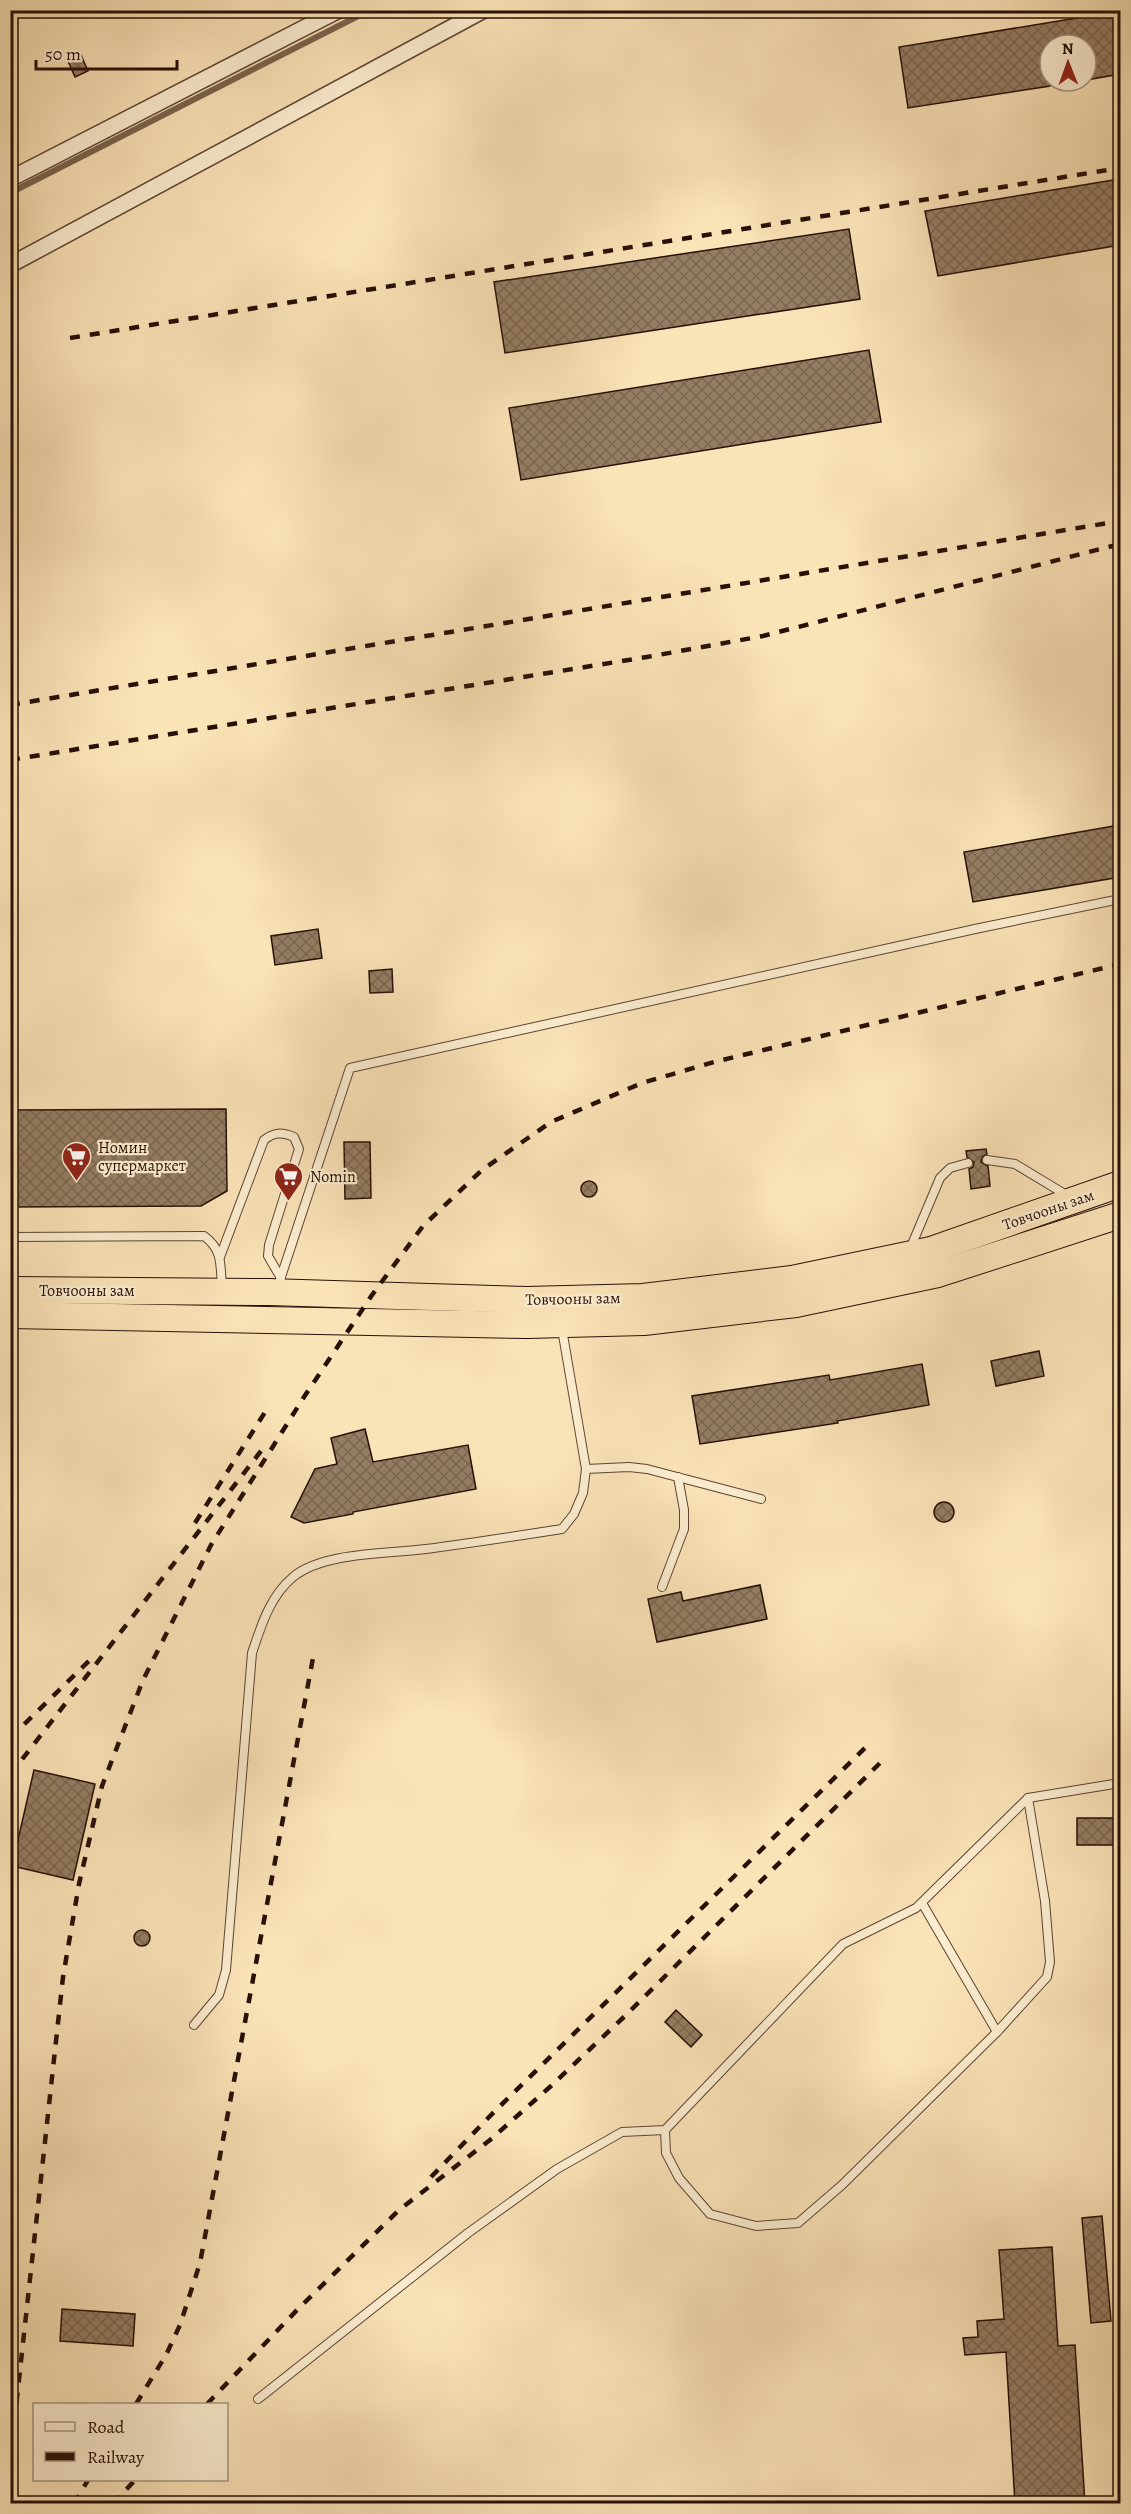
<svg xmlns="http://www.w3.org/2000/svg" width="1131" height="2514" font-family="Alegreya,serif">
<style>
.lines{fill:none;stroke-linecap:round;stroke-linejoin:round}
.stream{stroke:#7a634d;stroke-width:6}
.building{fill:url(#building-cross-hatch);stroke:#260f07;stroke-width:1.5}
.service-casing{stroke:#5b4433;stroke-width:10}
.minor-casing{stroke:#5b4433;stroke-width:18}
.trunk-casing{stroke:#260f07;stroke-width:28}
.service{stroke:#fcedd0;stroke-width:8}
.minor{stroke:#fcedd0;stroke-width:15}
.trunk{stroke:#fae3b7;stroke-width:26}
.rail{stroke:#260f07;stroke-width:4.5;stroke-dasharray:10 10;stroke-linecap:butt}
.labels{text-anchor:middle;stroke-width:4.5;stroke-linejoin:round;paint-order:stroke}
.poi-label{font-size:16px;fill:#260f07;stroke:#fcedd0;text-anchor:start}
.street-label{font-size:16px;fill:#260f07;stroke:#fcedd0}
</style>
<defs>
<pattern id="building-cross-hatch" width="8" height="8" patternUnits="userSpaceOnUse" patternTransform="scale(1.5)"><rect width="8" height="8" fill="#947d63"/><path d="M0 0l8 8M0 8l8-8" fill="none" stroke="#796550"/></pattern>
</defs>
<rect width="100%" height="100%" fill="#fae3b7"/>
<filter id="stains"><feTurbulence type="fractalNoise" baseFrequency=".00333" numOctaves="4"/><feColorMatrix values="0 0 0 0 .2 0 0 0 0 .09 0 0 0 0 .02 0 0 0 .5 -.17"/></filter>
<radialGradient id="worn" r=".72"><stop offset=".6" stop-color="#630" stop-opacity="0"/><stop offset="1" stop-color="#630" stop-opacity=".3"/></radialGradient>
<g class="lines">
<polyline class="stream" points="10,193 370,10"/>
</g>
<g class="building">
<polygon points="1120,11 1120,74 1086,80 1086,45 1050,45 1050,86 908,108 899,47"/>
<polygon points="81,55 88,71 75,77 68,61"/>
<polygon points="1120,179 1120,245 938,276 925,211"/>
<polygon points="849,229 860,299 505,353 494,282"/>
<polygon points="869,350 881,422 521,480 509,408"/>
<polygon points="1120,825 1120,877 973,902 964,852"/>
<polygon points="318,929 322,958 275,965 271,936"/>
<polygon points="392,969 393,992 370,993 369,971"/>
<polygon points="226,1109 227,1191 201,1206 10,1207 10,1110"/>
<polygon points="344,1142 370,1142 371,1198 345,1199"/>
<polygon points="986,1149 987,1154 982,1157 981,1162 988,1166 990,1186 971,1189 969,1169 973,1167 974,1162 967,1157 966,1151"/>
<circle cx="589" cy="1189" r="8"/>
<polygon points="1039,1351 1044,1376 996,1386 991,1361"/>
<polygon points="922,1364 929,1405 837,1421 838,1423 700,1444 692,1396 829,1375 830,1380"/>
<polygon points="365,1429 373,1462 468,1445 476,1489 353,1512 353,1514 304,1523 291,1517 315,1469 337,1464 331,1438"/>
<circle cx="944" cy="1512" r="10"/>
<polygon points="760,1585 767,1619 657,1642 648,1599 681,1592 683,1601"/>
<polygon points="34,1770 95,1784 73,1880 12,1866"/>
<rect x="1077" y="1818" width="43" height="27"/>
<circle cx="142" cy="1938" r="8"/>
<polygon points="676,2010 702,2035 691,2047 665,2022"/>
<polygon points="1102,2216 1111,2321 1091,2323 1082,2218"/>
<polygon points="1052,2247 1058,2346 1075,2345 1085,2504 1015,2504 1006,2352 965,2355 963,2338 978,2337 977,2321 1004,2319 999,2250"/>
<polygon points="62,2309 135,2314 133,2346 60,2341"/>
</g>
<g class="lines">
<defs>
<g id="service">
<polyline points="987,1160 1015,1164 1068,1196"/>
<path d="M10,1237L204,1236C223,1250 220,1264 222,1287"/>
<polyline points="910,1249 940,1178 950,1168 968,1163"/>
<path d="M220,1257L264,1140C274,1132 282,1132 294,1137L299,1149L269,1245L268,1256L281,1278"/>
<polyline points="277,1289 350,1068 975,929 1120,899"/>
<polyline points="586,1469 629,1467 647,1469 761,1499"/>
<polyline points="662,1587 684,1529 684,1510 678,1477"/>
<polyline points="922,1903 997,2032"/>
<path d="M194,2025L219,1995L226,1970L252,1653C261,1626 270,1596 293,1577C323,1552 388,1554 426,1549C471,1543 517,1536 562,1529L574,1514L583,1493L586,1469L562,1329"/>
<polyline points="665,2130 666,2153 679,2178 710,2214 756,2226 798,2223 842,2185 997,2032 1047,1977 1050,1962 1045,1901 1028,1798"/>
<polyline points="258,2399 468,2233 557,2169 622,2132 665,2130 843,1944 916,1908 1028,1798 1120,1783"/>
</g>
<g id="minor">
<polyline points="10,179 339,10"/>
<polyline points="10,265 484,10"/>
</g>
<g id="trunk">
<polyline points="10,1290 269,1292 527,1300 643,1297 792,1279 931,1250 1120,1184"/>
<polyline points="10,1315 527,1325 644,1322 796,1304 938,1274 1120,1215"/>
</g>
</defs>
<use href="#service" class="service-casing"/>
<use href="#minor" class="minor-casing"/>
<use href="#trunk" class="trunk-casing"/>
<use href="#service" class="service"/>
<use href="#minor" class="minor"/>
<use href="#trunk" class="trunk"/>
<g class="rail">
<polyline points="70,338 1120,168"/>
<polyline points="10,705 1120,521"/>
<polyline points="10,760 647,657 763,636 1120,544"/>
<polyline points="195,1523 267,1409"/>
<polyline points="10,1738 90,1660"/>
<polyline points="10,1775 261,1451"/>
<polyline points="431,2177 494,2112 866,1747"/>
<polyline points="136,2404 166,2355 180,2325 200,2263 313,1658"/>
<polyline points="207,2404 298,2309 399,2210 490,2140 551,2086 626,2015 881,1762"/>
<polyline points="10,2462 63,1977 79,1884 102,1786 143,1680 211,1545 304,1397 372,1295 423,1226 482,1170 551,1122 642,1083 714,1062 1120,964"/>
<polyline points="74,2504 88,2480"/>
<polyline points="113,2504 135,2480"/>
</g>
</g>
<defs>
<symbol id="supermarket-pin" viewBox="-11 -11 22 30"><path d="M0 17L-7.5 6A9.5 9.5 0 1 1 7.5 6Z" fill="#8f2418" stroke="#fcedd0"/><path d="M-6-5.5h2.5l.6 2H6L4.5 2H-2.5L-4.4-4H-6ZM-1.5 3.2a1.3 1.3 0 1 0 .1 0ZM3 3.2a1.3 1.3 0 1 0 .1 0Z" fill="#fff"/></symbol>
</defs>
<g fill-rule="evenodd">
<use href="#supermarket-pin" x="60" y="1140" width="33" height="45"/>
<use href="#supermarket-pin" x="272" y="1160" width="33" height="45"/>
</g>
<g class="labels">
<g class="poi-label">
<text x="98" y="1153">Номин<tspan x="98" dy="18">супермаркет</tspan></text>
<text x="310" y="1182">Nomin</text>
</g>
<g class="street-label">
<text transform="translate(1048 1209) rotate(-19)" y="6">Товчооны зам</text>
<text x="87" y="1296">Товчооны зам</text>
<text transform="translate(573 1298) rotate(-1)" y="6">Товчооны зам</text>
</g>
</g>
<rect width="1131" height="2514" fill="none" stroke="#fae3b7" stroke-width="36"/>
<rect x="12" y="12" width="1107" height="2490" fill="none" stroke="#260f07" stroke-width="3"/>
<rect x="18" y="18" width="1095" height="2478" fill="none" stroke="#260f07" stroke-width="1.5"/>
<rect x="33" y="2403" width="195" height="78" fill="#fcedd0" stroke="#a69480" stroke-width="1.5"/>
<rect x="45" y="2422" width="30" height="9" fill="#fcedd0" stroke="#a69480" stroke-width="1.5"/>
<text x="87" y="2433" font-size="18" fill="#260f07">Road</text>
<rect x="45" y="2452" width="30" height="9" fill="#260f07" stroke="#a69480" stroke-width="1.5"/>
<text x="87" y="2463" font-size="18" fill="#260f07">Railway</text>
<g transform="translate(1068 63) rotate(359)"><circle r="28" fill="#fcedd0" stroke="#a69480" stroke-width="1.5"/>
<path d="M0-4.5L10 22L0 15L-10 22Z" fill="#8f2418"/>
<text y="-9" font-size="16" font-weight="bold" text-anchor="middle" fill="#260f07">N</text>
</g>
<path d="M36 60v9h141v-9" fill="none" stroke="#260f07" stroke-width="3"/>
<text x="45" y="60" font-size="18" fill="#260f07" stroke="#fcedd0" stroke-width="4.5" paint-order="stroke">50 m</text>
<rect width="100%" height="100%" filter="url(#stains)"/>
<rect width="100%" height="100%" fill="url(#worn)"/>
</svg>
